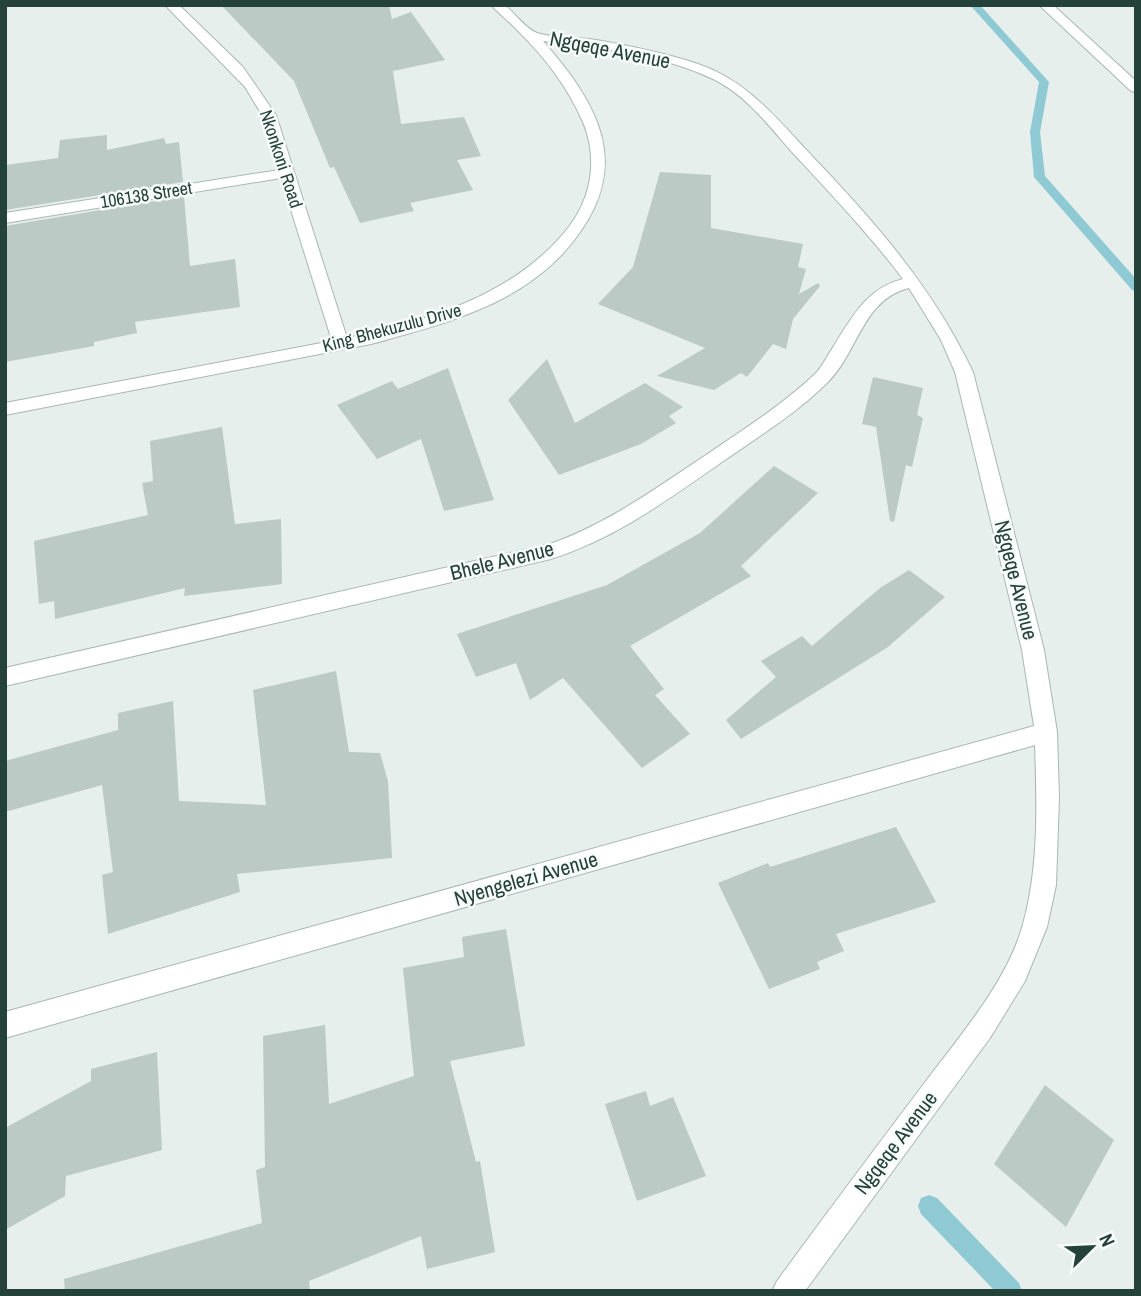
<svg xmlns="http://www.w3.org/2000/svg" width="1141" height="1296" font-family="'Archivo Narrow',sans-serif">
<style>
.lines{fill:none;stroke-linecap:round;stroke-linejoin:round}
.stream{fill:#8ec9d4;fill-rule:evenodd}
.building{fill:#bbcac4}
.minor-casing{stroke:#a8b8b2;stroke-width:2}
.minor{fill:#fff;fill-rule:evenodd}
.labels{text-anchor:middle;stroke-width:5;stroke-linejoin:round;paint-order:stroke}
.far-street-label{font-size:18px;fill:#24423a;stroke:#f7fbf9}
.street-label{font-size:21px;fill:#24423a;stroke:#f7fbf9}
</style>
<rect width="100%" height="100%" fill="#e6efeb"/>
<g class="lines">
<g class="stream">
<polygon points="970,5 980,5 1049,82 1040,132 1045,176 1136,279 1136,291 1132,290 1034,177 1030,132 1039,82"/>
<polygon points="929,1195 937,1198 1019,1283 1022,1291 995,1291 921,1214 918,1206 921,1198"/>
</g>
</g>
<g class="building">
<polygon points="221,5 389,5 392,19 411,12 445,60 393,71 401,124 464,117 481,156 457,160 473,190 410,203 414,211 360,223 334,167 330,168 294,81"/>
<polygon points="107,135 107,150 164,138 166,144 179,142 183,182 5,210 5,165 58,158 60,140"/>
<polygon points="660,172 711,175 711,228 803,244 798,267 806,269 799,294 818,283 820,286 793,319 786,349 773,344 747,377 741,373 714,390 657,376 705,348 598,304 633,267"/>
<polygon points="184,196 190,266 235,259 240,307 135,322 137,333 94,342 94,346 5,362 5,226"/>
<polygon points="547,359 575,423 645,383 683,407 669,416 676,423 641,444 559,475 508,400"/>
<polygon points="448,368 494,500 444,511 421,439 377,459 337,405 392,381 398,389"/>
<polygon points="873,377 923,388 917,415 923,418 912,467 906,465 894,522 890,521 876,427 862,424"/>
<polygon points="222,427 235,524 281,519 282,584 184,596 185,588 55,619 54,601 39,604 34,541 148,515 142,483 153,481 150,441"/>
<polygon points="774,466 818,493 741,566 751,576 630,646 664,689 655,695 690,734 642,768 563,678 530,700 516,663 476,677 457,634 607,585 700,533"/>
<polygon points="909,570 945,597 888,647 741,739 726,720 776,677 761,661 802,636 812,646 880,588"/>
<polygon points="336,671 349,752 380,753 388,781 392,858 237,874 240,892 108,934 102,875 113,872 102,785 5,812 5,761 118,730 118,713 173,701 179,801 266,805 253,690"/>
<polygon points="896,827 936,902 836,934 844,951 817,962 820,969 769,989 718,883 768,863 770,867"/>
<polygon points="506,929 525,1046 450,1061 476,1162 480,1161 495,1252 427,1269 421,1236 309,1281 310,1291 65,1291 64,1279 262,1223 256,1170 265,1167 263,1036 325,1025 329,1104 414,1076 403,968 464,957 462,937"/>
<polygon points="157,1052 162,1150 66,1176 65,1196 5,1230 5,1128 91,1081 91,1069"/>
<polygon points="1045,1085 1114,1140 1066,1227 994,1164"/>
<polygon points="646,1091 650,1106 673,1097 706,1176 637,1201 605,1104"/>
</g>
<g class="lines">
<defs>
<g id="minor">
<path d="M165,5H179L243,67L276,115L347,338C428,321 515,295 568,228C592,197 598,159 583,122C568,88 545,57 518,31C510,22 499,14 491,5H505C514,13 526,29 537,33C553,38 573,37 590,39C626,45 663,52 698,64C748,81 777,119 812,156C875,222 933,288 973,372L1044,650L1057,732L1059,798L1056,885L1047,927L1025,981L990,1038L805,1291H772L777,1281C825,1215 874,1150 923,1085C958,1038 1008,981 1023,924C1039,867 1037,804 1035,745L5,1038V1012L1034,726L1022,650L955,372L941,340L909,288C863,299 858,352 828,382C797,413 758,437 722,462C664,502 618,537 551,559L5,686V668L550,544C607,524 653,490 703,457C741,431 781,406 815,374C821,368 825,360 830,352C850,321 865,288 903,279C869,234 830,193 791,151C768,125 746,95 713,79C660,54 600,48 543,41C598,104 633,164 575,239C551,271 515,295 478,310C443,325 407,334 371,344L5,415V403L332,341L281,178L5,223V213L279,170L262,115L245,87Z"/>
<polygon points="1039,5 1053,5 1136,81 1136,92 1131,91"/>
</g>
</defs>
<use href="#minor" class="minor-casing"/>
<use href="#minor" class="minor"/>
</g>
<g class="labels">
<g class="far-street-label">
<text transform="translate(281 159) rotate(72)" y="6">Nkonkoni Road</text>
<text transform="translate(146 195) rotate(-9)" y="6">106138 Street</text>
<text transform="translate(392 328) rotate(-15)" y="6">King Bhekuzulu Drive</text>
</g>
<g class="street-label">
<text transform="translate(610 50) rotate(11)" y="7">Ngqeqe Avenue</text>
<text transform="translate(502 561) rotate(-14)" y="7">Bhele Avenue</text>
<text transform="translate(1016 580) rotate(76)" y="7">Ngqeqe Avenue</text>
<text transform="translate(526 879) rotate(-16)" y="7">Nyengelezi Avenue</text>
<text transform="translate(896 1143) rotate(-53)" y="7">Ngqeqe Avenue</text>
</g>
</g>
<rect width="1141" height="1296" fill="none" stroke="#24423a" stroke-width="14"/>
<g transform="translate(1092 1247) rotate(66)" stroke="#f7fbf9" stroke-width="5" paint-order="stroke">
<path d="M0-5L12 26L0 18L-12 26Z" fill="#24423a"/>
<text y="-10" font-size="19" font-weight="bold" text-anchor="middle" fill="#24423a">N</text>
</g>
</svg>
